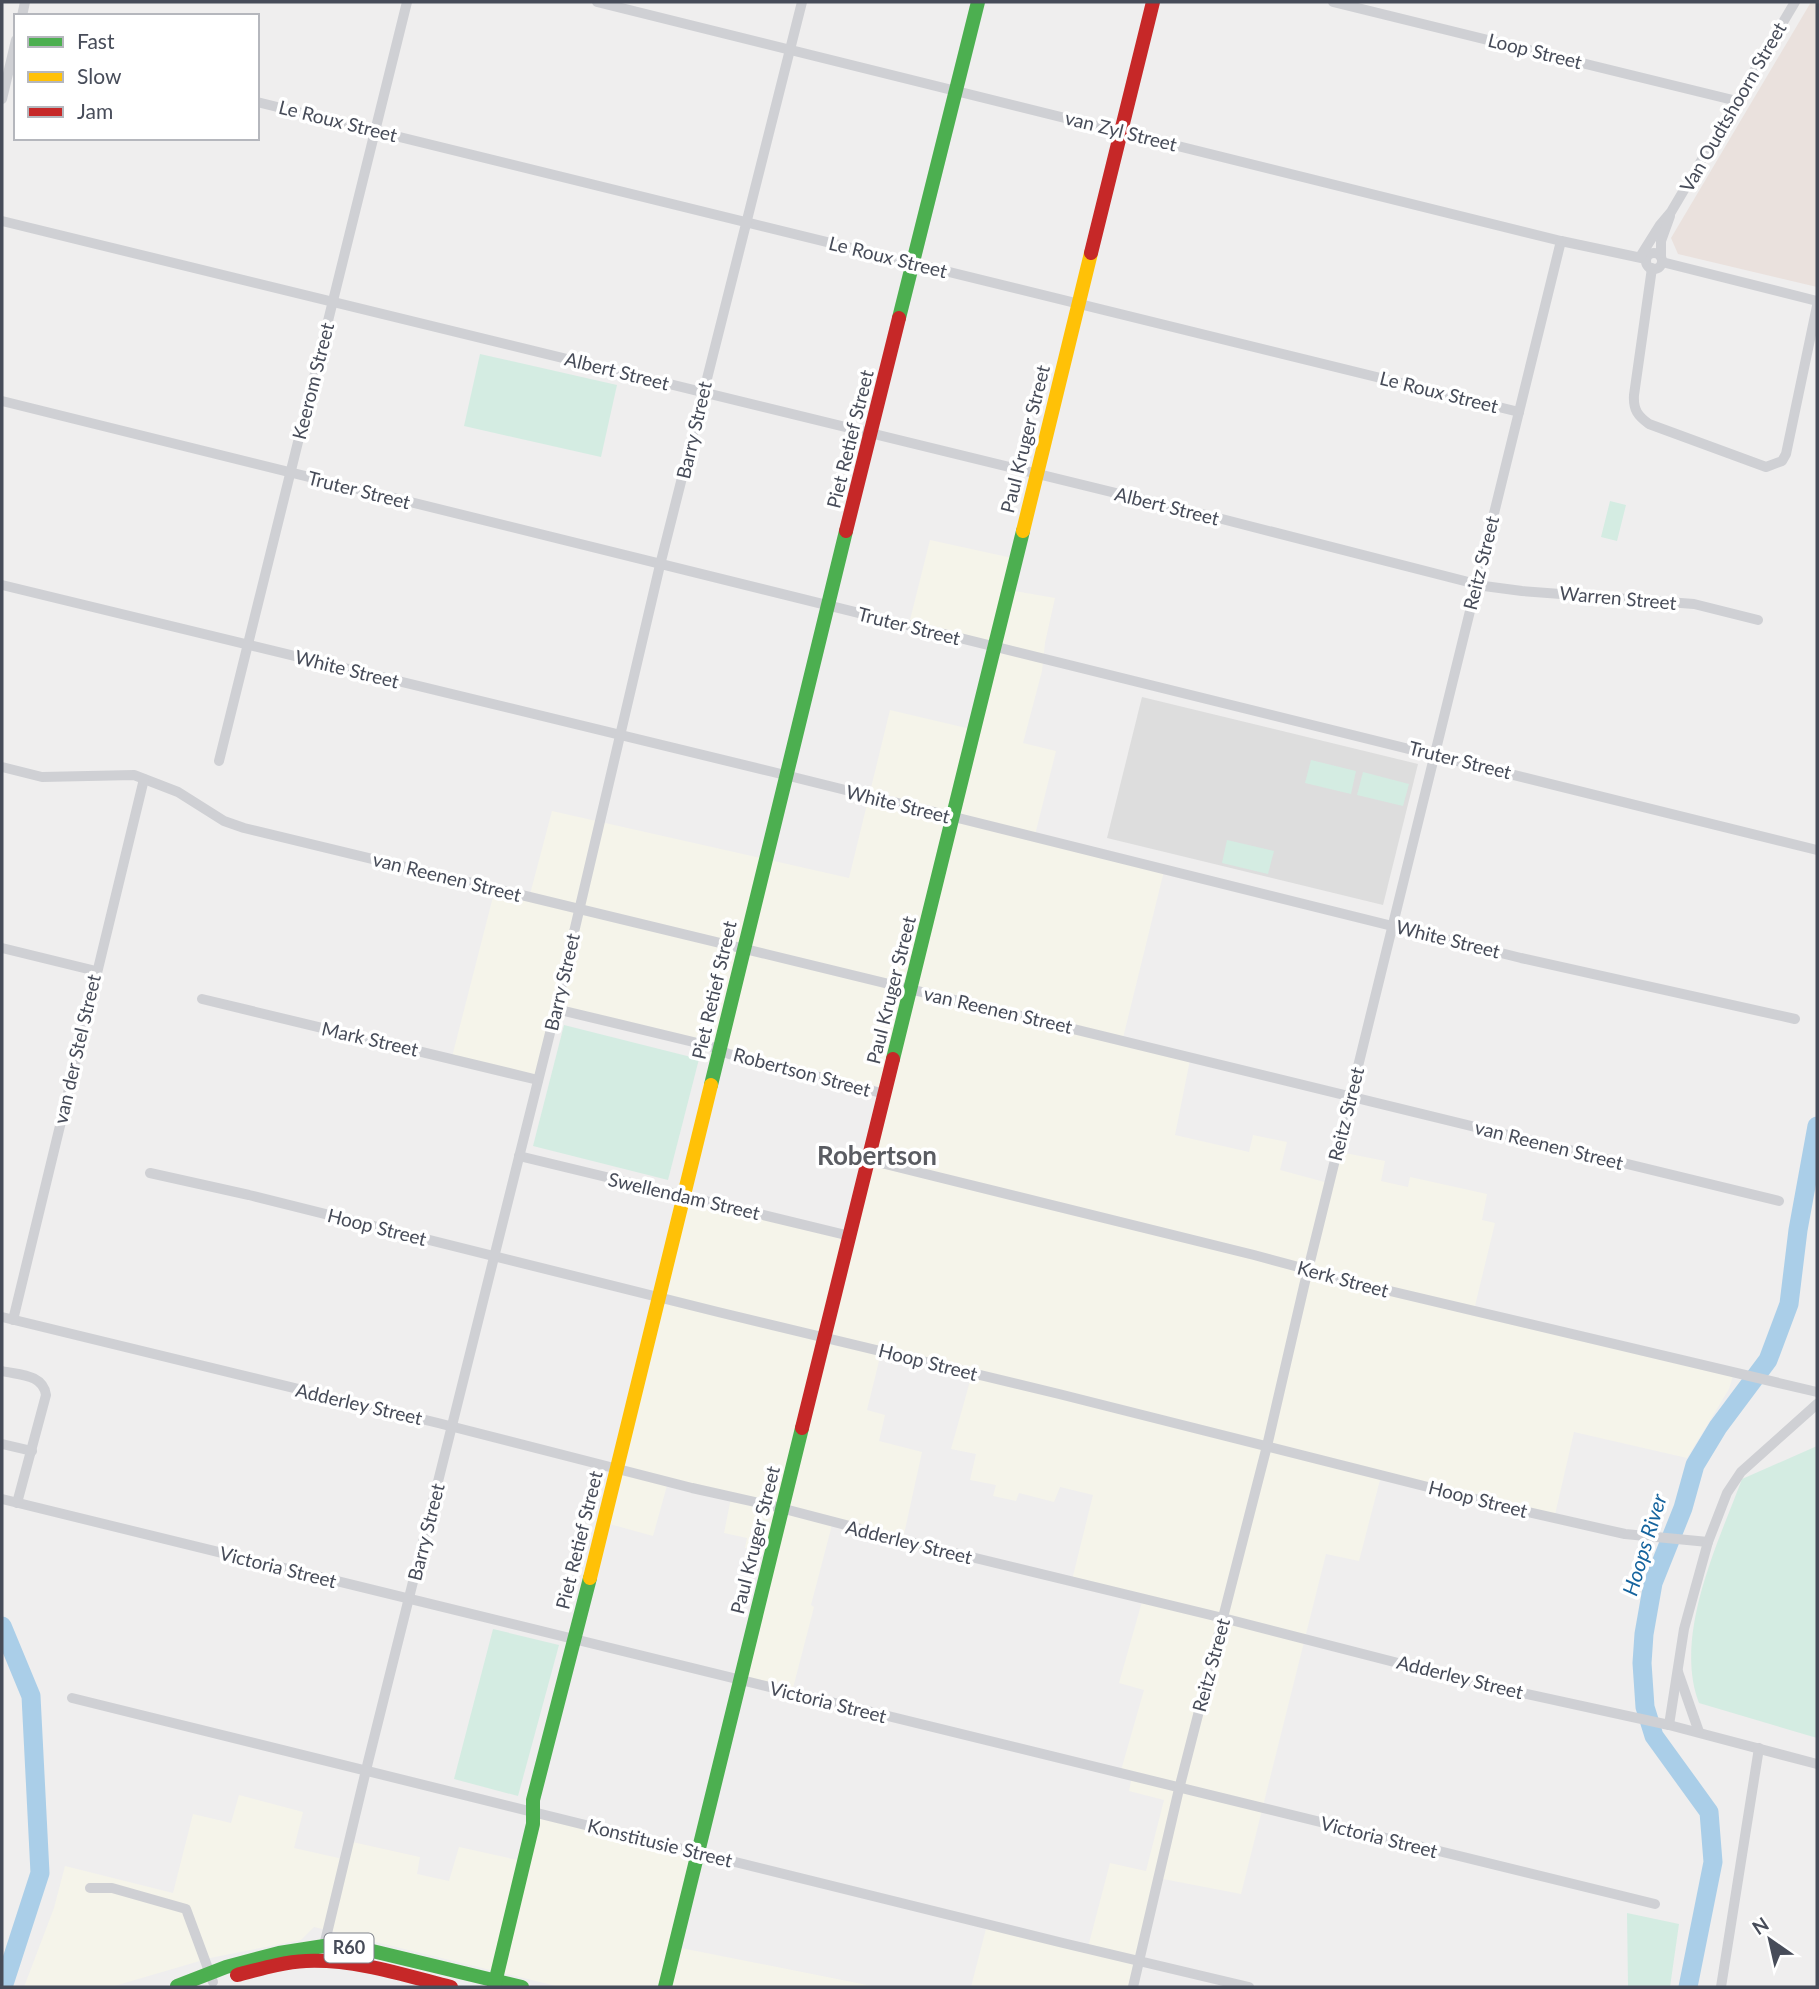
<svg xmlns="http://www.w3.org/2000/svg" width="1819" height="1989" font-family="Lato,sans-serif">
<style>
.commercial{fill:#f5f4ea}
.education{fill:#ddd}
.medical{fill:#eae1dd}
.green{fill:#d4ece2}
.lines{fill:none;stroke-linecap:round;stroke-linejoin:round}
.river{stroke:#aacee8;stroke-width:19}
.street{stroke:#cfd0d4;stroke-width:10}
.fast{stroke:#4caf50;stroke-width:14}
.slow{stroke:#ffc107;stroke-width:14}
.jam{stroke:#c62828;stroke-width:14}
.labels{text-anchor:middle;stroke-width:7;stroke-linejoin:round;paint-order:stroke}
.shield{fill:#fff;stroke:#7e828b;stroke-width:2}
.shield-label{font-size:18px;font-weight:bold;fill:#474c59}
.street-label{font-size:19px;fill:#474c59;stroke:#fff}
.water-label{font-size:21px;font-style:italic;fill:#15649e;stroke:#fff}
.district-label{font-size:26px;font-weight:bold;fill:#5a5c62;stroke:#fff}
</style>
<rect width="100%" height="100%" fill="#efeeee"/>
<g class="commercial">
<polygon points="930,540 1021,560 1014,591 1055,598 1045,643 1042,671 1023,743 1056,751 1034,839 1164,871 1123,1038 1190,1060 1175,1135 1249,1152 1253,1135 1287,1142 1280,1170 1332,1184 1340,1152 1385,1161 1381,1181 1408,1187 1410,1177 1487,1194 1482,1220 1495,1223 1474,1310 1735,1369 1729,1389 1687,1458 1574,1432 1554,1519 1381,1476 1359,1561 1326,1554 1241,1894 1163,1879 1136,1987 971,1987 987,1925 1087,1951 1110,1863 1146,1871 1164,1800 1129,1791 1132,1777 1120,1774 1144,1690 1119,1683 1143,1598 1072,1580 1093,1495 1060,1487 1054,1502 1019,1493 1016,1501 993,1496 996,1485 970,1480 976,1454 951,1449 972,1374 881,1353 867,1410 885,1415 879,1441 922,1452 903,1539 833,1521 811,1605 814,1607 792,1692 743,1680 773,1554 745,1548 747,1538 724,1533 731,1498 668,1482 653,1536 606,1523 689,1195 849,1234 885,1088 558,1007 539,1079 452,1057 495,889 529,898 552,811 849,878 890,710 975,730 996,646 909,624"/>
<polygon points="239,1795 303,1812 294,1848 343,1859 348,1841 420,1857 417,1874 449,1881 459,1847 522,1861 533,1816 698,1856 676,1947 877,1987 560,1987 314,1927 301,1940 210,1958 111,1987 24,1987 54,1908 65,1866 173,1893 193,1814 231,1823"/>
</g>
<polygon class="education" points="1142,697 1418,764 1383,905 1107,838"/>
<polygon class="medical" points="1811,2 1817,2 1817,287 1678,254 1671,238"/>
<g class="green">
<polygon points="480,354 617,385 601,457 464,426"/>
<polygon points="1610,501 1626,505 1617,541 1601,537"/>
<polygon points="1311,760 1356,771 1351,794 1305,783"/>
<polygon points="1363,772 1409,784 1403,806 1357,795"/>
<polygon points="1227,840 1274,851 1268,874 1222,863"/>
<polygon points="564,1025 699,1059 668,1180 533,1146"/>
<path d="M1817,1446V1738L1699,1703C1673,1636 1718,1543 1742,1479Z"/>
<polygon points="493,1629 559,1645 518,1796 454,1779"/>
<polygon points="1627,1913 1679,1924 1670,1987 1628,1987"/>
</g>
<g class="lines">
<g class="river">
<polyline points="2,1626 31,1696 40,1873 3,1987"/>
<polyline points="1688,1987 1713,1862 1709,1812 1654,1736 1645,1707 1642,1663 1644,1634 1653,1583 1683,1508 1695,1465 1718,1427 1768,1360 1789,1304 1798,1230 1817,1126"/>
</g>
<g class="street">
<polyline points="597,2 1561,241 1646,259"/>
<polyline points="1333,2 1737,101"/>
<polyline points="22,16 25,2"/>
<polyline points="2,99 16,40"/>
<polyline points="257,102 1519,412"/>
<polyline points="2,221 1222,519 1484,586 1522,591 1694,604 1758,620"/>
<circle cx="1654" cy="261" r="8"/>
<polyline points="1640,257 1660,225 1671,212 1795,2"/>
<polyline points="1661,257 1661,241 1670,216"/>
<polyline points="1662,262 1817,301"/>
<path d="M1652,268L1634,395C1633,410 1638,416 1649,424L1766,467L1782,461L1786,454L1817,306"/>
<polyline points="2,401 1817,850"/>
<polyline points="2,585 773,772 1521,958 1795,1019"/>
<polyline points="219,761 407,2"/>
<path d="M2,767L42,777L134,775L178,792L224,821L244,828C756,951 1267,1076 1779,1201"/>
<polyline points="2,948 96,971"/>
<polyline points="202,999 538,1080"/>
<polyline points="556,1009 710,1046 729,1054 885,1094"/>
<polyline points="519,1156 850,1236"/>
<polyline points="869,1160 1254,1255 1373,1287 1817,1392"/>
<polyline points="150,1173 249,1195 718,1312 1059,1394 1519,1510 1625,1534 1708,1542"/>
<polyline points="2,1317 438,1423 692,1488 773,1506 930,1547 1223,1618 1476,1683 1669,1725 1817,1764"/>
<polyline points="13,1320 144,779"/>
<path d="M2,1371C19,1375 43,1374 46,1395L17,1503"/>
<polyline points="2,1444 32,1451"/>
<polyline points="2,1499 1655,1904"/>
<polyline points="1678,1672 1699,1732"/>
<polyline points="72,1698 1063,1943 1249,1987"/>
<polyline points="1669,1725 1684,1629 1708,1542 1727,1493 1741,1472 1817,1404"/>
<polyline points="90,1888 112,1888 186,1909 213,1982"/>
<polyline points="323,1950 368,1762 556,1009 660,565 802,2"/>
<polyline points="1133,1987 1179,1789 1267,1446 1304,1286 1561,241"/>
<polyline points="1721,1987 1759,1748"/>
</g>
<g class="fast">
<polyline points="899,318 978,2"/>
<polyline points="893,1059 1023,531"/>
<polyline points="711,1085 846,531"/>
<polyline points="177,1986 226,1967 279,1953 324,1946 364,1949 522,1987"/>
<polyline points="494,1987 533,1824 533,1800 590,1578"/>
<polyline points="665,1987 802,1428"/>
</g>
<g class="slow">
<polyline points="1023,531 1091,253"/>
<polyline points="590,1578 711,1085"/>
</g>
<g class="jam">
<polyline points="1091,253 1153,2"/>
<polyline points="846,531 899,318"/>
<polyline points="802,1428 893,1059"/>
<path d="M237,1975C260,1969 283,1962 306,1961C356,1959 404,1975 451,1987"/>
</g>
</g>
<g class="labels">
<rect class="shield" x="324.5" y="1933.5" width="49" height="29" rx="5"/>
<g class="shield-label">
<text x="349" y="1954">R60</text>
</g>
<g class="street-label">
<text transform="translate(1535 51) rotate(14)" y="7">Loop Street</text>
<text transform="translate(1733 107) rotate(-60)" y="7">Van Oudtshoorn Street</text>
<text transform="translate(338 121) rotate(14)" y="7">Le Roux Street</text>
<text transform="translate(1121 131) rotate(14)" y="7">van Zyl Street</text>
<text transform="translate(888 257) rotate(14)" y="7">Le Roux Street</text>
<text transform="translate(617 371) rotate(14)" y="7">Albert Street</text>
<text transform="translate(313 381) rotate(-76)" y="7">Keerom Street</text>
<text transform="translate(1439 392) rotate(14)" y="7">Le Roux Street</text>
<text transform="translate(694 430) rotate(-77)" y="7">Barry Street</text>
<text transform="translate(850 439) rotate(-76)" y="7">Piet Retief Street</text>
<text transform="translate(1025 439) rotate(-76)" y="7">Paul Kruger Street</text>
<text transform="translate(359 490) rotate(14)" y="7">Truter Street</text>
<text transform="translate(1167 506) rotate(14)" y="7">Albert Street</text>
<text transform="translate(1481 563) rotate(-76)" y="7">Reitz Street</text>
<text transform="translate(1618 598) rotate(5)" y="7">Warren Street</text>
<text transform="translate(909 626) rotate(14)" y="7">Truter Street</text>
<text transform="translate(347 669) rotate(14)" y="7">White Street</text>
<text transform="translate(1460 760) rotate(14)" y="7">Truter Street</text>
<text transform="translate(898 804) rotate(14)" y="7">White Street</text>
<text transform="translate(447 877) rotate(14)" y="7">van Reenen Street</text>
<text transform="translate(1448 939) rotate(14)" y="7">White Street</text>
<text transform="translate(562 982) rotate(-77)" y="7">Barry Street</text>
<text transform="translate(714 990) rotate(-77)" y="7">Piet Retief Street</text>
<text transform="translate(891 990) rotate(-76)" y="7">Paul Kruger Street</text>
<text transform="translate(998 1010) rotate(13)" y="7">van Reenen Street</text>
<text transform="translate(370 1039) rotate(13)" y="7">Mark Street</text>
<text transform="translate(77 1049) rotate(-77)" y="7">van der Stel Street</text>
<text transform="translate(802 1072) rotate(15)" y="7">Robertson Street</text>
<text transform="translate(1346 1114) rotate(-76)" y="7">Reitz Street</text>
<text transform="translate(1549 1145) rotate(14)" y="7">van Reenen Street</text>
<text transform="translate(684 1196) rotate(13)" y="7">Swellendam Street</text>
<text transform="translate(377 1227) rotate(14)" y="7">Hoop Street</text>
<text transform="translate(1343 1279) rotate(15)" y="7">Kerk Street</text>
<text transform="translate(928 1362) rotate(14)" y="7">Hoop Street</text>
<text transform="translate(359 1404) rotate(13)" y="7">Adderley Street</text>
<text transform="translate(1478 1499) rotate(14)" y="7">Hoop Street</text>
<text transform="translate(426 1532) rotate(-76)" y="7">Barry Street</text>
<text transform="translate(579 1540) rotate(-76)" y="7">Piet Retief Street</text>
<text transform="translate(755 1540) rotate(-76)" y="7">Paul Kruger Street</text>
<text transform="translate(909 1542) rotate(14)" y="7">Adderley Street</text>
<text transform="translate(278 1567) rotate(14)" y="7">Victoria Street</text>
<text transform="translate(1211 1665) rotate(-75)" y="7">Reitz Street</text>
<text transform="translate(1460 1677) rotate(14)" y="7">Adderley Street</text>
<text transform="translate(828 1702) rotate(14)" y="7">Victoria Street</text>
<text transform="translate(1379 1837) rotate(14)" y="7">Victoria Street</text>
<text transform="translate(660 1843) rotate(14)" y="7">Konstitusie Street</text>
</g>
<g class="water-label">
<text transform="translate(1645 1545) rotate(-73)" y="7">Hoops River</text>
</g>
<g class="district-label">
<text x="877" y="1165">Robertson</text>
</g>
</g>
<rect width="1819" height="1989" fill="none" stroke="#474c59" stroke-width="7"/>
<rect x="14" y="14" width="245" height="126" fill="#ffffff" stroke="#b5b7bd" stroke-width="2"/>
<rect x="28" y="37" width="35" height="10" fill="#4caf50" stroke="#b5b7bd" stroke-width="2"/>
<text x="77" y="49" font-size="21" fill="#474c59">Fast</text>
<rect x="28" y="72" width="35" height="10" fill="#ffc107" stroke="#b5b7bd" stroke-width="2"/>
<text x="77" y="84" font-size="21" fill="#474c59">Slow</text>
<rect x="28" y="107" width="35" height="10" fill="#c62828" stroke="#b5b7bd" stroke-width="2"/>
<text x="77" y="119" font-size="21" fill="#474c59">Jam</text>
<g transform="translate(1770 1940) rotate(326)" stroke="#ffffff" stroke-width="5" paint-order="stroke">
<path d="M0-5L12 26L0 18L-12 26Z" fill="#474c59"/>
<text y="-10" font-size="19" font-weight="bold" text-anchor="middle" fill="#474c59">N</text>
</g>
</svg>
